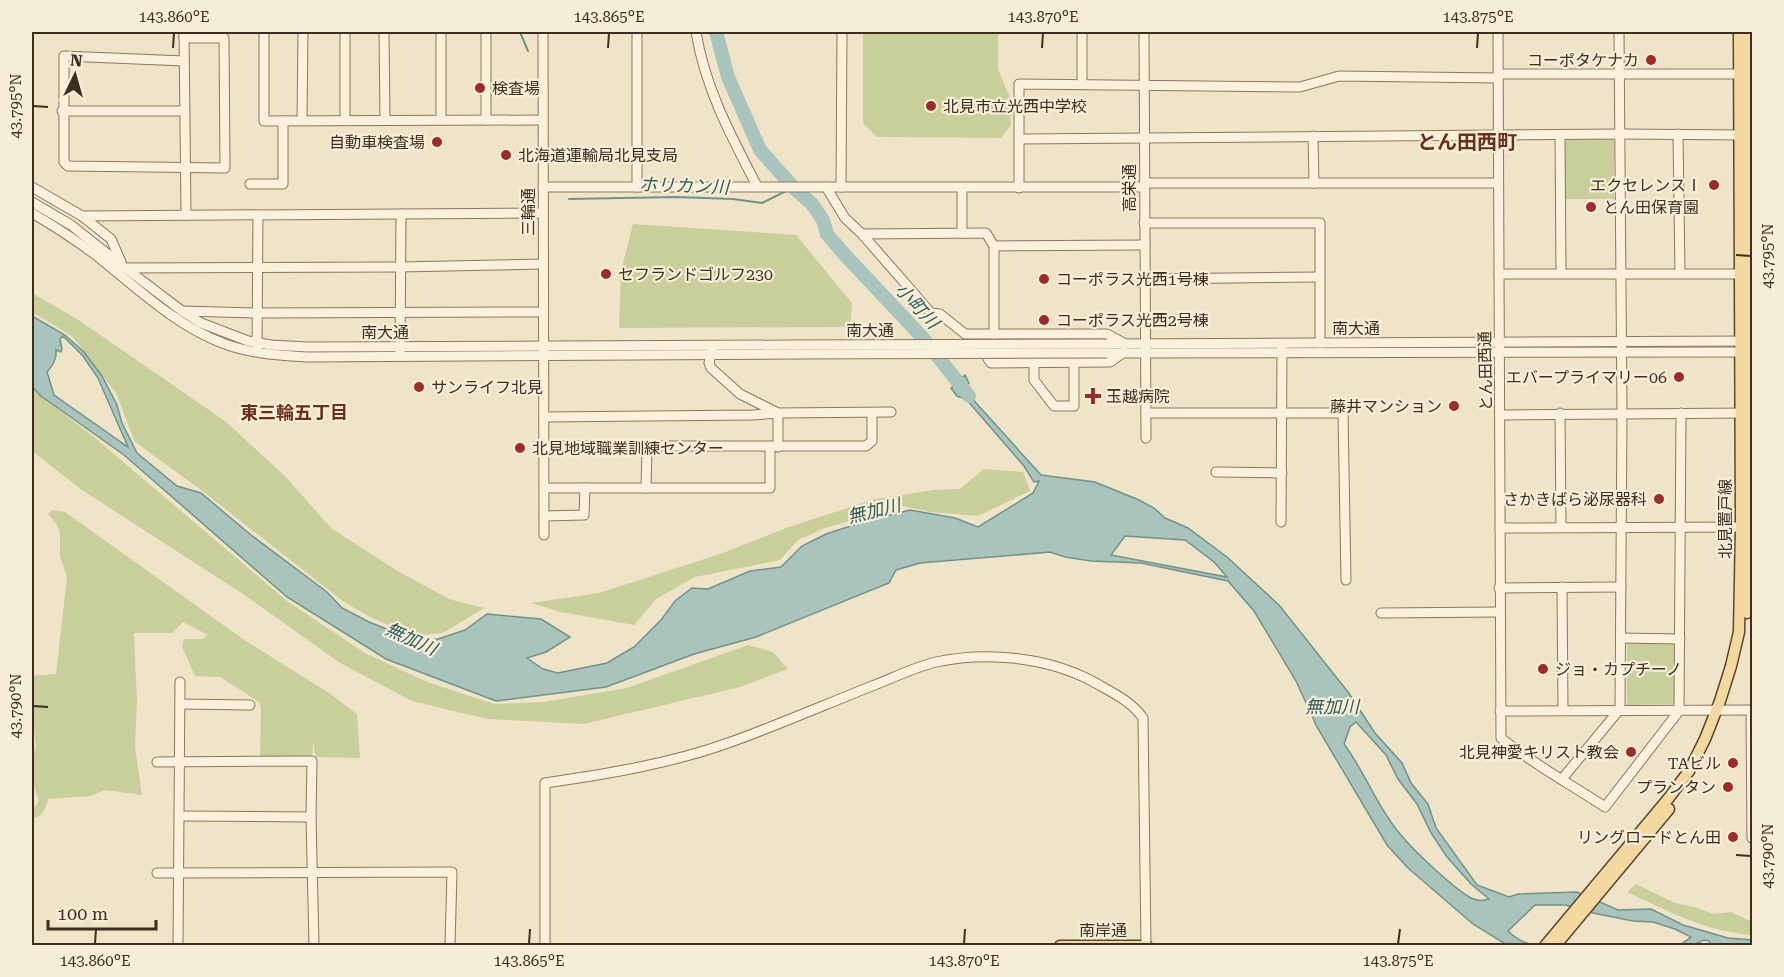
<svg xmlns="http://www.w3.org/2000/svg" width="1784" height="977" font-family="'Roboto Serif','Noto Sans JP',serif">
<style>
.green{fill:#c9cf9b}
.water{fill:#a9c4bc;stroke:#6f938a;stroke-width:1.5;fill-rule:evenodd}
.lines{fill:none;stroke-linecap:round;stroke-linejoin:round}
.stream{stroke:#6f938a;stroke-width:2}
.river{stroke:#a9c4bc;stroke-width:14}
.minor-casing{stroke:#8d765c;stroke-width:11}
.major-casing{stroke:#5b4430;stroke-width:13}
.minor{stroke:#faf1dc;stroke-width:9}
.major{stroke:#f3d9a0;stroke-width:10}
.minor-bridge-casing{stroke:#8d765c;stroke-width:11;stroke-linecap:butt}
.minor-bridge{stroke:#faf1dc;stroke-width:9}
.ticks{fill:none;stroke:#3d2e20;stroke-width:2}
.poi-dot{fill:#9e2a2b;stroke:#f7eed8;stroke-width:2}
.labels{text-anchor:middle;stroke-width:4.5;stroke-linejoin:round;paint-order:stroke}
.poi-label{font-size:16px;fill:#3d2e20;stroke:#f7eed8;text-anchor:start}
.street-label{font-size:16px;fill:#3d2e20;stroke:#f7eed8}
.water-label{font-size:18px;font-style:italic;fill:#2f5d5a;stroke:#f7eed8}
.neighbourhood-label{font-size:18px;font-weight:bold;fill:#6b2e1e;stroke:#f7eed8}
.quarter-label{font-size:20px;font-weight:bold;fill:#6b2e1e;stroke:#f7eed8}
.neatline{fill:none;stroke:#3d2e20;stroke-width:2}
.ticks-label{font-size:15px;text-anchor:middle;fill:#3d2e20}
</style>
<rect width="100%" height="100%" fill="#f0e4c8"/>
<g class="green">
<polygon points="863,32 998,32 998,69 1010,98 1011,125 1001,138 877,137 863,123"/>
<polygon points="1565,138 1614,139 1614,199 1565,199"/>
<polygon points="633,224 796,235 852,303 850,327 619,328 621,271"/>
<polygon points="32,293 77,319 225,421 285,476 331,528 396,570 449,599 484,608 443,633 412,636 370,617 344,602 201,490 135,442 116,393 72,336 32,312"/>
<polygon points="32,389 95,438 287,601 365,653 427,682 494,704 543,702 627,688 748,645 773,652 788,669 740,687 584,724 487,719 412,701 340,663 243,594 82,490 32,451"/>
<polygon points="984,469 1023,472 1030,491 978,516 930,512 903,506 825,528 798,540 780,560 695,577 656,599 634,625 561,612 531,603 599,593 723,553 786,528 875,499 934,490 960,489"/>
<path d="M52,510L65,512L243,639L329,693L357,714L360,758L316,757L313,743L312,761H260L261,708L259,702L220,677L195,676L182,647L184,639H203L208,635L183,622L172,633H134L137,703L135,747L142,795L105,790L90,796L48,799C45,809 43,818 32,818V811L39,801L32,780V762L36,746L32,711V676L56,674L67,577L60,557V533L57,525L48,514Z"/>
<polygon points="1627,643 1675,643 1675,704 1627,705"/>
<path d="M1636,884L1675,903L1695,907L1713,914L1731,912L1752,922V935C1708,932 1667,911 1627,892Z"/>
</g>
<path class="water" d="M32,316L65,335L84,352L102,376L117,405L122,423L137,453L177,486L201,493L251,535L327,592L342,608L369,622L417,641L438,639L465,630L487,614L541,619L570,637L546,652L527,658L543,669L558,673L607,663L634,647L661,620L675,601L692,588L708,589L750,571L781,567L802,546L826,534L869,520L910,510L955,518L978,527L1033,493L1039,481L1034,482L1024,466L966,399L957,396L951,388L965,375L969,383L966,388L968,394L1041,475L1095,482L1139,500L1154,508L1165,518L1188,528L1227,557L1279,605L1348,692L1375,733L1402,763L1411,783L1428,804L1436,828L1477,885L1509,897L1518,894L1577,892L1618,910L1651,909L1683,925L1728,938L1752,940V945H1711L1709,941L1704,940L1693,945H1680L1691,937L1675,929L1653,922L1633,921L1593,913L1566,905H1535L1508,931C1516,939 1526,944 1536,945H1507L1473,924L1408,868L1387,845L1317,727L1296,681L1254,611L1228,581L1141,563L1091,561L1065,557L1050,552L920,563L896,570L889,583L756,637L694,654L606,687L496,701L386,659L287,597L124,455L41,396L32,387ZM63,336L83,356L98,378L128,447L54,395L47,372C53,365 57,359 56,350L61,352L62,349L60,339ZM1125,536L1185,540L1214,562L1227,577L1111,555ZM1356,722L1386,755L1398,779L1417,804L1431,833L1447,857L1471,884L1489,899C1483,901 1477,901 1471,898C1452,887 1414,851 1400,834C1377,807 1365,772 1344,744L1350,727Z"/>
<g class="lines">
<g class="stream">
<polyline points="520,32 528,51"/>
<polyline points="569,199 676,197 733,199 762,203 788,190"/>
</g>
<polyline class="river" points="716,32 728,77 760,150 793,187 812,204 823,220 827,234 845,255 923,338 969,396"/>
<defs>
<g id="minor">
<polyline points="184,32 186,215"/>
<polyline points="264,32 264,121 543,120"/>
<polyline points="384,32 385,120"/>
<polyline points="543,32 544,535"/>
<polyline points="637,32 637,187"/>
<path d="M696,32C705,88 731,136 757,186"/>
<polyline points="1144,32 1146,438"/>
<path d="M1498,32L1501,738C1533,764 1570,784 1605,807L1679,711L1681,413"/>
<polyline points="184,61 64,56 64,162 68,166 225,168 224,38 184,38"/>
<polyline points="1498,74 1752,74"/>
<polyline points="1082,84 1082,32"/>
<polyline points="62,111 184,111"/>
<polyline points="302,120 303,32"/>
<polyline points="345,120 345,32"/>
<polyline points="441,120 441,32"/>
<polyline points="486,120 486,32"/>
<polyline points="1678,134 1680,273"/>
<polyline points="1560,135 1561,273"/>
<polyline points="1313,136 1314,183"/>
<polyline points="1020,139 1620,134 1744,135"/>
<polyline points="1144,183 1498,183"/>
<polyline points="250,184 283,184 283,121"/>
<polyline points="32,187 82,216 111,239 121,262"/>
<polyline points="543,187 1144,187"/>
<polyline points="826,187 845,218 862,234 986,233 994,246"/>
<polyline points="841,187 842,32"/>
<polyline points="962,188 962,233"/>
<polyline points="1019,188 1019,84 1300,87 1339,76 1498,78"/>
<polyline points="32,202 71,225 124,267 182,311 201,323 248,341 271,345 307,347 793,345"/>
<path d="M32,213C54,226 76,240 97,256C137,288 176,326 225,344C252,354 279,355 307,357L793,354"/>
<polyline points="82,216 543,213"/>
<polyline points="1144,223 1320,223 1320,343"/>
<polyline points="862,234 931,313 940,314 965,334 1107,334 1122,342"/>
<polyline points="122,268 399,267 543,264"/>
<polyline points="1499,274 1747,274"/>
<polyline points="1145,279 1319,277"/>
<polyline points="182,311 257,313 543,312"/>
<polyline points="994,334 994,246 1145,245"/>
<polyline points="1107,344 1747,341"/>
<polyline points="988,347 988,359 991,363 1110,362 1124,352"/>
<polyline points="257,348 258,215"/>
<polyline points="712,350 709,363 711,368 740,394 778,413 891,412"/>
<polyline points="400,352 401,214"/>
<polyline points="1107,353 1746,352"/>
<polyline points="1034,363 1034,380 1054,406 1074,406 1074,363"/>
<polyline points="1146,413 1343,413 1346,580"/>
<polyline points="1560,413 1561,527"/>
<polyline points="1500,415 1747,413"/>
<polyline points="544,417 753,415 778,413 778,447"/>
<polyline points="544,446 866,446 872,441 872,413"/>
<polyline points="1216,472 1282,473"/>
<polyline points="545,488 770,488 770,447"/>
<polyline points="646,488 647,447"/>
<polyline points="544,516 584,515 585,488"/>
<polyline points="1281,522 1282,347"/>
<polyline points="1500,528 1747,527"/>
<polyline points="1562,587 1563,710"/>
<polyline points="1499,588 1621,587"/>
<polyline points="1381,613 1499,612"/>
<polyline points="1621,638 1680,639"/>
<polyline points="180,704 250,705"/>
<polyline points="1751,710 1752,838"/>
<polyline points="1500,711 1752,710"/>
<polyline points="157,762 312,761 311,817 314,946"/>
<polyline points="1562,779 1620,709 1622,414 1619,32"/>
<polyline points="180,816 311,817"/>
<polyline points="157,873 452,872 450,946"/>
<polyline points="178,946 180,682"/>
<path d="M545,946V783C607,774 669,764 728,743C776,726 824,705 872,686C893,678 915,667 936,662C986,651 1047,657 1092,681C1111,692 1130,700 1143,718L1146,946"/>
</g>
<g id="major">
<polyline points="1747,613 1749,572 1747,32"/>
<polyline points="1060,946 1147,946"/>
<polyline points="1545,946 1668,799 1689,771 1705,739 1720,701 1731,666 1739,632 1741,527 1739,32"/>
<polyline points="1555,946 1669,809"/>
</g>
</defs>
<use href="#minor" class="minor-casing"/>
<use href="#major" class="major-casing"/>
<use href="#minor" class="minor"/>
<use href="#major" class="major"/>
<defs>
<g id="minor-bridge">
<polyline points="793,345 1107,344"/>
<polyline points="793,354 1107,353"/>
</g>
</defs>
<use href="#minor-bridge" class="minor-bridge-casing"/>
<use href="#minor-bridge" class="minor-bridge"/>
</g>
<path class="ticks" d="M173,48L174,33M608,48L609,33M1042,48L1043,33M1477,48L1478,33M33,106L48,107M1736,255L1751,256M33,706L48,707M1736,855L1751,856M95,944L96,929M529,944L530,929M964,944L965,929M1398,944L1400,929"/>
<g class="poi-dot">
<circle cx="1651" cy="60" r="6"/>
<circle cx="480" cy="88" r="6"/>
<circle cx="931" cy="106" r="6"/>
<circle cx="437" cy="142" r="6"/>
<circle cx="506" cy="155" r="6"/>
<circle cx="1714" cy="185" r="6"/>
<circle cx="1591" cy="207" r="6"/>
<circle cx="606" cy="274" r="6"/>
<circle cx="1044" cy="279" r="6"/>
<circle cx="1044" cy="320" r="6"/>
<circle cx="1679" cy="377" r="6"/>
<circle cx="419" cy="387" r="6"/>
<path d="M1090 387h6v6h6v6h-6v6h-6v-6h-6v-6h6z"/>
<circle cx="1454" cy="406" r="6"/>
<circle cx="520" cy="448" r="6"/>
<circle cx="1659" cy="499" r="6"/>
<circle cx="1543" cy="669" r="6"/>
<circle cx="1631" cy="752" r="6"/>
<circle cx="1733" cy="763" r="6"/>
<circle cx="1728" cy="787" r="6"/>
<circle cx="1733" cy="837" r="6"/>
</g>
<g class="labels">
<g class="poi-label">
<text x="1639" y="66" text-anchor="end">コーポタケナカ</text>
<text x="492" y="94">検査場</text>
<text x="943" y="112">北見市立光西中学校</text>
<text x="425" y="148" text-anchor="end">自動車検査場</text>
<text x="518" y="161">北海道運輸局北見支局</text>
<text x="1702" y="191" text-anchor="end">エクセレンスⅠ</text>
<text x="1603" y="213">とん田保育園</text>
<text x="618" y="280">セフランドゴルフ230</text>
<text x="1056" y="285">コーポラス光西1号棟</text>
<text x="1056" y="326">コーポラス光西2号棟</text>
<text x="1667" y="383" text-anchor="end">エバープライマリー06</text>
<text x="431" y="393">サンライフ北見</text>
<text x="1106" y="402">玉越病院</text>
<text x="1442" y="412" text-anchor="end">藤井マンション</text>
<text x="532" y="454">北見地域職業訓練センター</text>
<text x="1647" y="505" text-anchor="end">さかきばら泌尿器科</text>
<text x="1555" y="675">ジョ・カプチーノ</text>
<text x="1619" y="758" text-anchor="end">北見神愛キリスト教会</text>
<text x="1721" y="769" text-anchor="end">TAビル</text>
<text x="1716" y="793" text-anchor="end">プランタン</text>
<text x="1721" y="843" text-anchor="end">リングロードとん田</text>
</g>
<g class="street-label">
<text transform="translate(1129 188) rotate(-90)" y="6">高栄通</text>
<text transform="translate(528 212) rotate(-90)" y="6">三輪通</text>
<text x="1356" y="334">南大通</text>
<text x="870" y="336">南大通</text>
<text x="385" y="338">南大通</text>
<text transform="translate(1485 371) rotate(-91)" y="6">とん田西通</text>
<text transform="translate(1725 519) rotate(-90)" y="6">北見置戸線</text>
<text x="1103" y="936">南岸通</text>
</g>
<g class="water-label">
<text transform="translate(684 186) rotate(2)" y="6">ホリカン川</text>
<text transform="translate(917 306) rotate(47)" y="6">小町川</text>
<text transform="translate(874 511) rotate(-14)" y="6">無加川</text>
<text transform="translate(411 639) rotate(24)" y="6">無加川</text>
<text x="1332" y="713">無加川</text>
</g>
<g class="neighbourhood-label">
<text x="294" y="419">東三輪五丁目</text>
</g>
<g class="quarter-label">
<text x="1467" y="149">とん田西町</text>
</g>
</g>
<rect width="1784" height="977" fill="none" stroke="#f7eed8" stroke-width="66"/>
<g transform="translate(75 75) rotate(5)" stroke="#f7eed8" stroke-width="4.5" paint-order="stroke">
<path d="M0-4.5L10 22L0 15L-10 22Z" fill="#3d2e20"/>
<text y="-9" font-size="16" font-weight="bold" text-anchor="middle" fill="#3d2e20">N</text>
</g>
<path d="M48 920v9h108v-9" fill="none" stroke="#3d2e20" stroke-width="3"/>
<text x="57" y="920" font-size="18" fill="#3d2e20" stroke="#f7eed8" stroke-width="4.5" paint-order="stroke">100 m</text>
<rect x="33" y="33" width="1718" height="911" class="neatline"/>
<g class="ticks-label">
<text x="174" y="22">143.860°E</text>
<text x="609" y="22">143.865°E</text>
<text x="1043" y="22">143.870°E</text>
<text x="1478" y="22">143.875°E</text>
<text transform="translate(16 106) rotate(-90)" y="5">43.795°N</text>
<text transform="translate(1768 256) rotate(-90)" y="5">43.795°N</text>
<text transform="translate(16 706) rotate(-90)" y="5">43.790°N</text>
<text transform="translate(1768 856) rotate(-90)" y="5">43.790°N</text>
<text x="95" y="966">143.860°E</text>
<text x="529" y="966">143.865°E</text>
<text x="964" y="966">143.870°E</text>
<text x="1398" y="966">143.875°E</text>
</g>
</svg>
